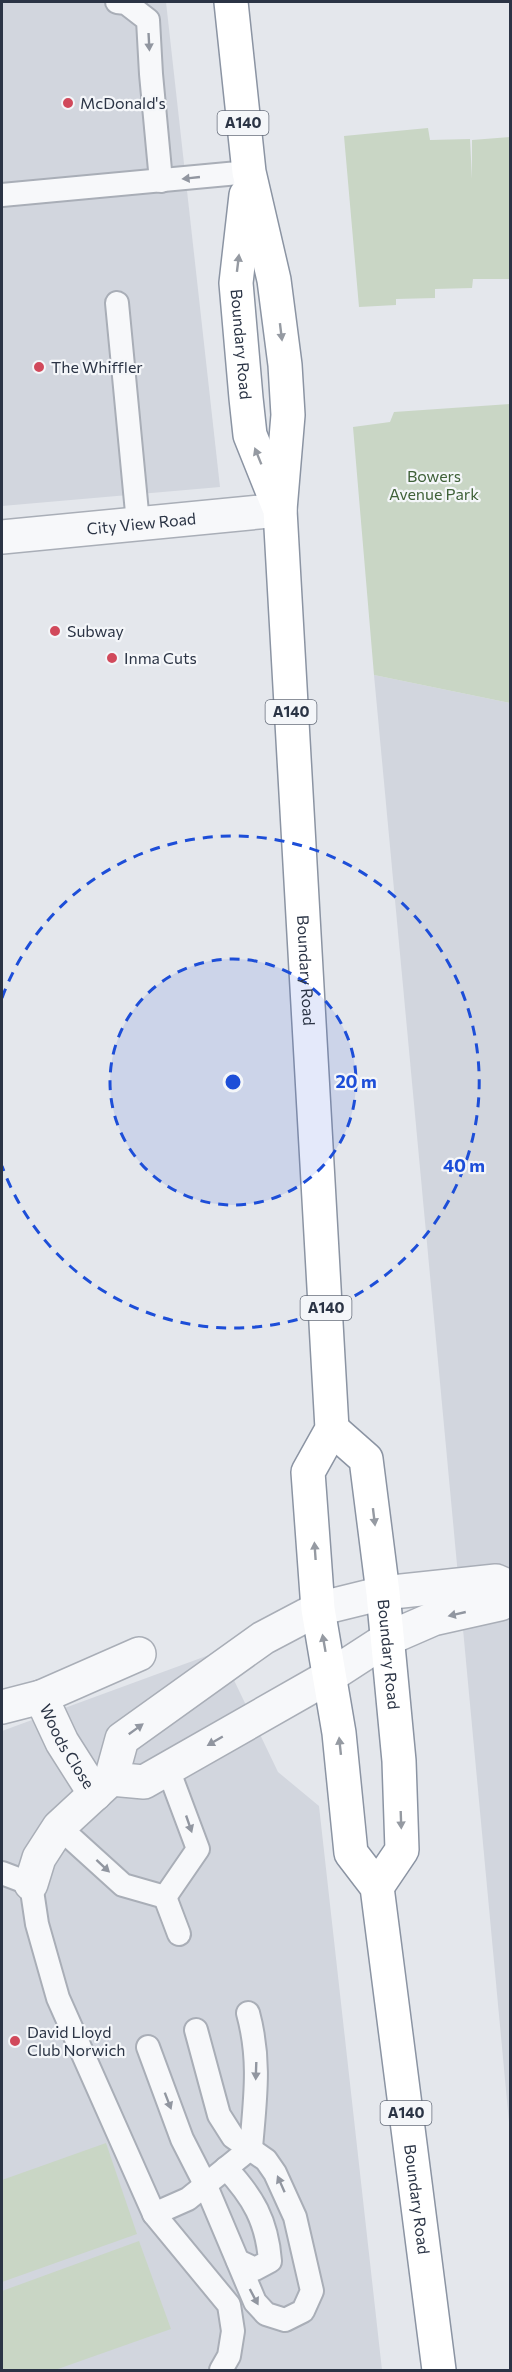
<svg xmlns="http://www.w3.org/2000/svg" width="512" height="2372" font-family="Commissioner,sans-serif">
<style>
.built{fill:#d2d6de}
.green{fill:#c9d6c5}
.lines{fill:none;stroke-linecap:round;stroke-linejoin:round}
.lane-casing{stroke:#a9aeb7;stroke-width:26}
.street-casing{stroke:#a9aeb7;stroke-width:36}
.highway-casing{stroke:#8b94a3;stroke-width:36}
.lane{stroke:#f7f8fa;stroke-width:22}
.street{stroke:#f7f8fa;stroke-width:33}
.highway{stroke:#fff;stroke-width:33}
.oneway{fill:#9196a0}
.oneway2{fill:#959aa2}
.ring{fill:none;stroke:#1d4ed8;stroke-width:3;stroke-dasharray:10 8}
.poi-dot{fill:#d1495b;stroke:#f4f6f9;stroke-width:2}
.labels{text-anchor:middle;stroke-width:4.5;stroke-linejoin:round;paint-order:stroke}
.shield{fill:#f4f6f9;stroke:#676e7b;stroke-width:1.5}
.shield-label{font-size:15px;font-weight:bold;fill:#2b3445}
.poi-label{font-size:16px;fill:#2b3445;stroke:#f4f6f9;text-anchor:start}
.street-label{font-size:16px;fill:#2b3445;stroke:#f4f6f9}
.park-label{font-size:16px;fill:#3f6138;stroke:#f4f6f9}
.centre{fill:#1d4ed8;stroke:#f4f6f9;stroke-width:3}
.ring-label{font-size:18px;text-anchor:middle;font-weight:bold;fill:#1d4ed8;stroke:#f4f6f9;stroke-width:4.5;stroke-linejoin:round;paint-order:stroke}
</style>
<rect width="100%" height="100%" fill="#e4e7ec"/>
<g class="built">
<polygon points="2,2 166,2 220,487 2,506"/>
<polygon points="374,675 510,703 510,2133"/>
<polygon points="220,1651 278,1772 319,1806 382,2370 2,2370 2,1731"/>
</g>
<g class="green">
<polygon points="428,128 430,140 470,139 472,179 472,140 510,137 510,279 473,279 472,288 435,289 435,298 396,299 396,305 359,307 344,136"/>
<polygon points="510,404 510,703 374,675 353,427 390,422 394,412"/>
<polygon points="106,2143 137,2234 2,2282 2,2180"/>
<polygon points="139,2241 171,2329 55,2370 2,2370 2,2291"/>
</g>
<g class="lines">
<defs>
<g id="lane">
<polyline points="117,2 126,3 148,20 151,74 161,181"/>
<polyline points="2,195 249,172"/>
<polyline points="117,303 138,523"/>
<polyline points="59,1827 123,1885 165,1897"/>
<polyline points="2,1873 31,1884 37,1924 58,1998 154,2214 229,2305 233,2331 229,2356 221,2370"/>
<polyline points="165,1897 198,1849 168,1769"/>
<polyline points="165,1897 179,1934"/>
<polyline points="148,2047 182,2139 206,2186 255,2302 266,2314 285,2320 303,2311 312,2291 295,2217 275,2173 266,2160 233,2137 219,2115 196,2030"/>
<path d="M226,2168C253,2197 267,2221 270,2261L255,2269L238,2261"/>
<path d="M154,2214L188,2199L251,2148C255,2099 261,2061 248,2013"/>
</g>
<g id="street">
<path id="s1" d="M2,537L280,510"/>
<polyline points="41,1697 139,1654"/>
<path id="s2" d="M2,1707L41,1697L62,1742L95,1794"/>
<polyline points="111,1779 144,1782 330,1676 387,1639 433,1619 500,1604 510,1594"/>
<polyline points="31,1884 39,1858 59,1827 111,1779 122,1739 263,1638 318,1609 383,1593 496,1581 510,1587"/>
</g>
<g id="highway">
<path id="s3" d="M231,2L249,172L274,280L285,365L288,415L280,510L332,1429L308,1472L318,1609L339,1733L351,1853L377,1887L439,2370"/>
<path id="s4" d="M246,195L236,283L246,398L250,435L278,505"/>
<path id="s5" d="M332,1429L366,1459L383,1593L399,1761L402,1850L377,1887"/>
</g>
</defs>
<use href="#lane" class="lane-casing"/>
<use href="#street" class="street-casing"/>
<use href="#highway" class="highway-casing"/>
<use href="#lane" class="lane"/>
<use href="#street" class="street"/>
<use href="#highway" class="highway"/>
</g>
<defs><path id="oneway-solid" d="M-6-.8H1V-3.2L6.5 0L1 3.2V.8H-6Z" transform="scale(1.5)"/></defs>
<g class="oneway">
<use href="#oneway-solid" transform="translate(149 42) rotate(87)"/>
<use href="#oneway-solid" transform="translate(191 178) rotate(174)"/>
<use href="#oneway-solid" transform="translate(457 1614) rotate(167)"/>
<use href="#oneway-solid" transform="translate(136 1729) rotate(-36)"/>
<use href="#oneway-solid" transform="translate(215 1741) rotate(150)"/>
<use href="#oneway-solid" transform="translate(189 1824) rotate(71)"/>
<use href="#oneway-solid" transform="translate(103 1866) rotate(43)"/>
<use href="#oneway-solid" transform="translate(256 2071) rotate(92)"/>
<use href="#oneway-solid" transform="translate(168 2101) rotate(69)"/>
<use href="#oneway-solid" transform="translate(281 2184) rotate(-114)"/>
<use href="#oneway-solid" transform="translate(254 2297) rotate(62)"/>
</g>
<g class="oneway2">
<use href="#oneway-solid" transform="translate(238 263) rotate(-83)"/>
<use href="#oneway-solid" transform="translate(281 332) rotate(83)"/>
<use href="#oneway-solid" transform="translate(258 456) rotate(-112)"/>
<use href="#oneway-solid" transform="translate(374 1517) rotate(83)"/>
<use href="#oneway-solid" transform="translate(315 1551) rotate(-94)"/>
<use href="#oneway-solid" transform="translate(324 1643) rotate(-100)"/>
<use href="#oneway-solid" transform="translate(340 1746) rotate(-96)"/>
<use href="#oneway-solid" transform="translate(401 1820) rotate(88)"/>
</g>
<circle cx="233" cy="1082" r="123" fill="#1d4ed8" fill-opacity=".12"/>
<g class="ring">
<circle cx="233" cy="1082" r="123"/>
<path d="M2 998A246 246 0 1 1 2 1166"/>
</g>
<g class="poi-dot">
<circle cx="68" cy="103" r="6"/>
<circle cx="39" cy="367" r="6"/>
<circle cx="55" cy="631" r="6"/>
<circle cx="112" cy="658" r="6"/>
<circle cx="15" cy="2041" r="6"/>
</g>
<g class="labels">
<g class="shield">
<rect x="217.5" y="111" width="51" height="24" rx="4.5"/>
<rect x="265.5" y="700" width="51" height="24" rx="4.5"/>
<rect x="300.5" y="1296" width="51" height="24" rx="4.5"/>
<rect x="380.5" y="2101" width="51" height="24" rx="4.5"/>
</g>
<g class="shield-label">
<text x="243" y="128">A140</text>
<text x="291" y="717">A140</text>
<text x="326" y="1313">A140</text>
<text x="406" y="2118">A140</text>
</g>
<g class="poi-label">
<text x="80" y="109">McDonald's</text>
<text x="51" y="373">The Whiffler</text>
<text x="67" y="637">Subway</text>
<text x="124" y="664">Inma Cuts</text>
<text x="27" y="2038">David Lloyd<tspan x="27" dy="18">Club Norwich</tspan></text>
</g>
<g class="street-label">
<text dy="6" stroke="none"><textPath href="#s4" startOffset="150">Boundary Road</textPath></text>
<text dy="6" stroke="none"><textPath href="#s1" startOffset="140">City View Road</textPath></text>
<text dy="6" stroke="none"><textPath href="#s3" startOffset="974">Boundary Road</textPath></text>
<text dy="6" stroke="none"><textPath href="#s5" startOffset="242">Boundary Road</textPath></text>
<text dy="6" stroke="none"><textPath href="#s2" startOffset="96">Woods Close</textPath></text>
<text dy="6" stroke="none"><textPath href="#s3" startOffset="2224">Boundary Road</textPath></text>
</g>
<g class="park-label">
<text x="434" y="482">Bowers<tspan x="434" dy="18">Avenue Park</tspan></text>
</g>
</g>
<circle cx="233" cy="1082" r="9" class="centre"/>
<g class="ring-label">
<text x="356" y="1088">20 m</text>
<text x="464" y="1172">40 m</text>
</g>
<rect width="512" height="2372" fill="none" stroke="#2b3445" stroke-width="6"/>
</svg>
